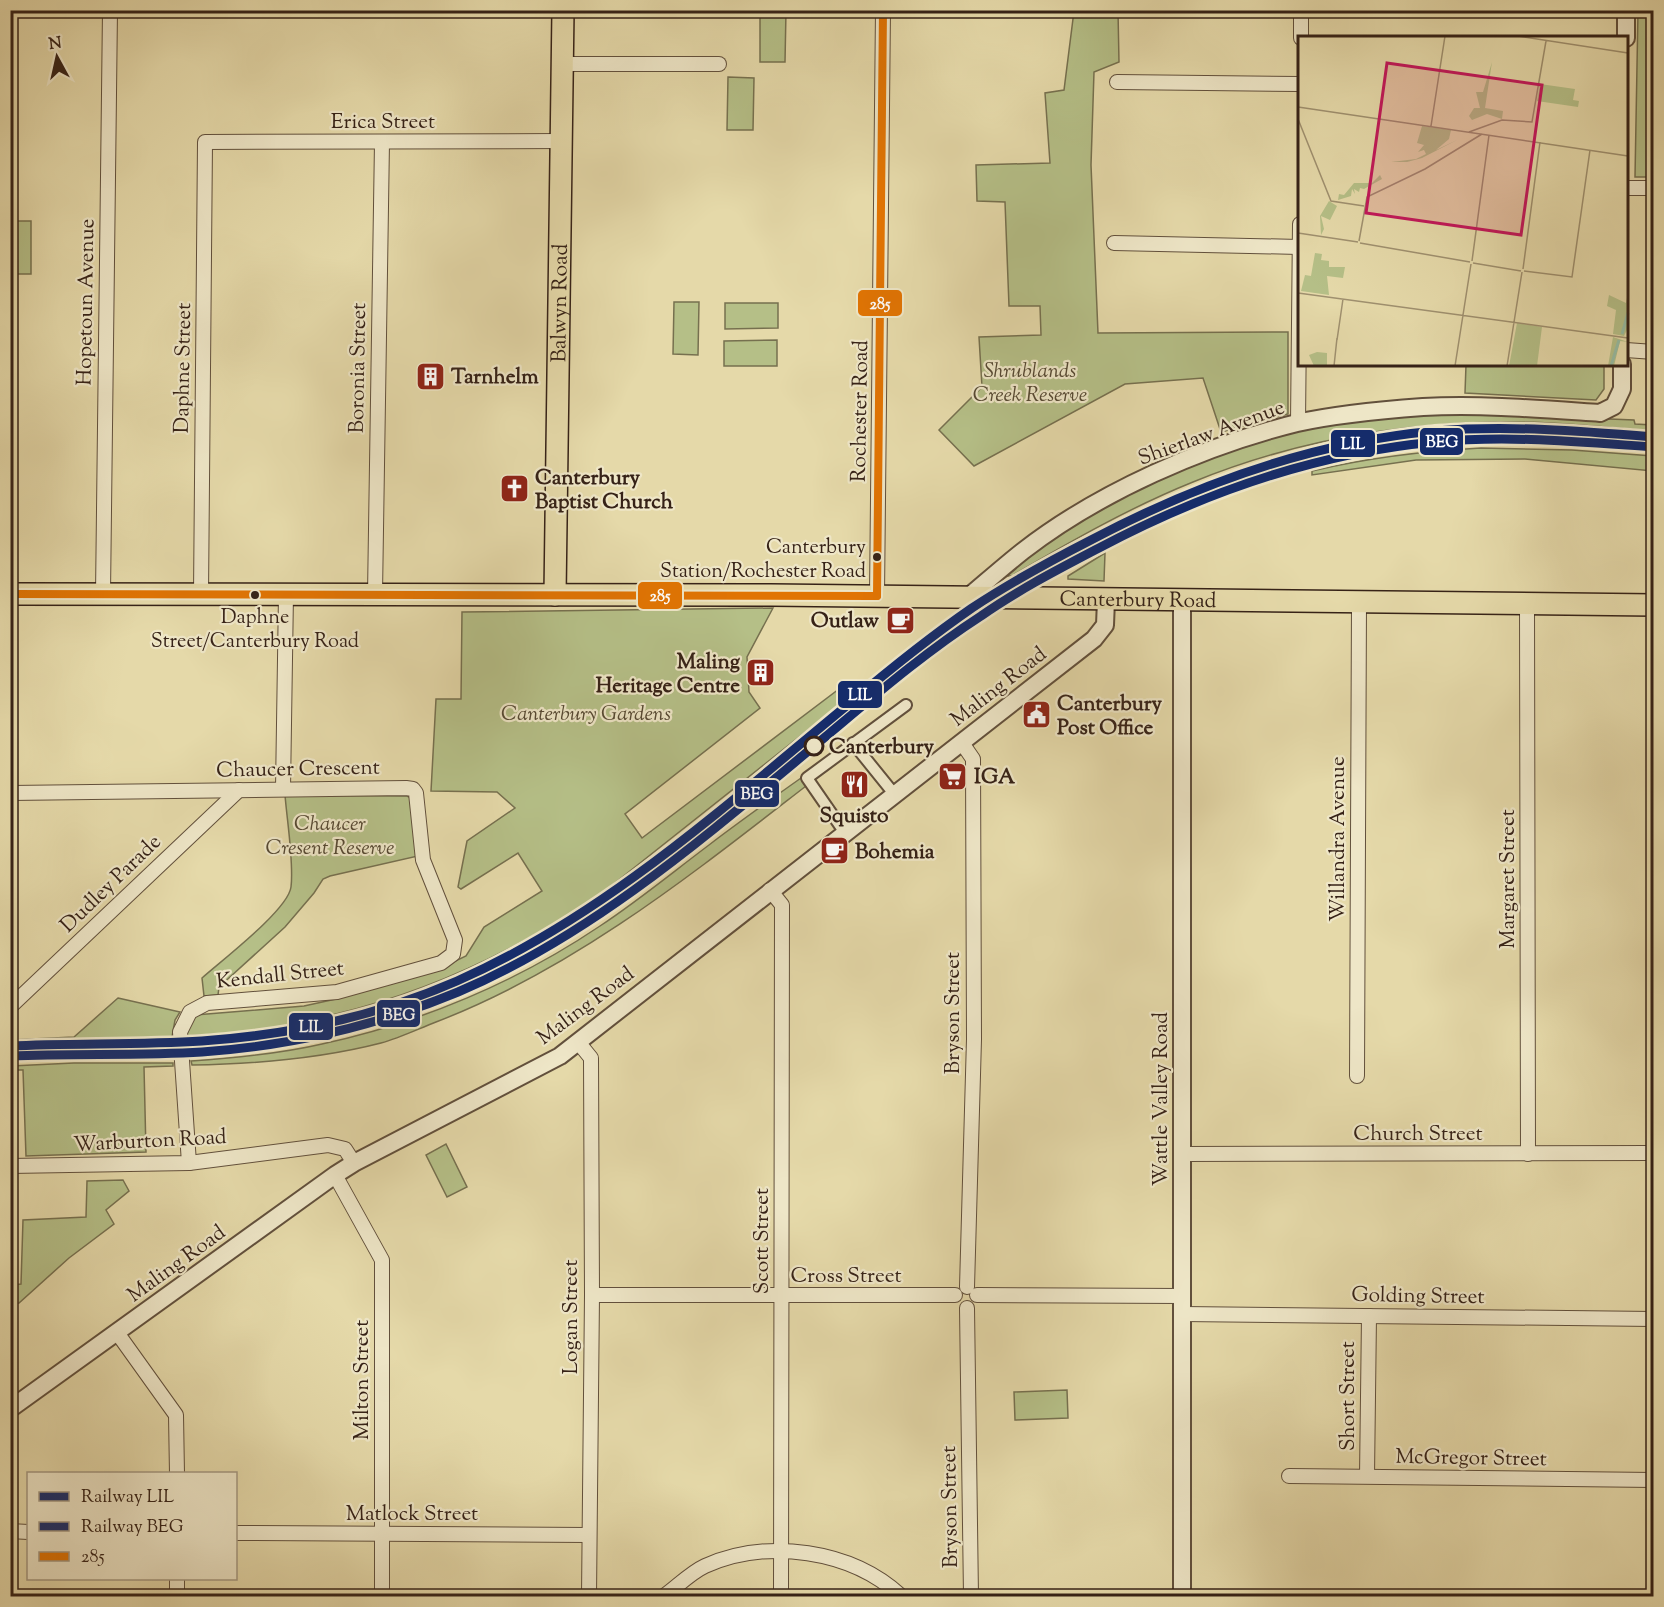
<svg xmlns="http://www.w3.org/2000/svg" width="1664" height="1607" font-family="'Sorts Mill Goudy',serif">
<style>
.green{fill:#b5bf87;stroke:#76704f;stroke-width:1.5}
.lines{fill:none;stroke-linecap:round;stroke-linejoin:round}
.pedestrian-casing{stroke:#62503c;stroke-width:14}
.minor-casing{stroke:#62503c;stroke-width:16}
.tertiary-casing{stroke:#62503c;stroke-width:20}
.primary-casing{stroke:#362217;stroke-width:24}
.pedestrian{stroke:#eee6c7;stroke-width:10}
.minor{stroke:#eee6c7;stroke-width:14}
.tertiary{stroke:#eee6c7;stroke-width:16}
.primary{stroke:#e5d9a9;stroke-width:21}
.bus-1-casing{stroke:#eee6c7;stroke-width:12}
.bus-1{stroke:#e17403;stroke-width:8}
.rail-1-casing{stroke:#eee6c7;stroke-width:14}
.rail-2-casing{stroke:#eee6c7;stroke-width:14}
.rail-1{stroke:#152c6b;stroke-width:9}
.rail-2{stroke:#152c6b;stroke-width:9}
.bus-dot{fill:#362217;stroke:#eee6c7;stroke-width:2}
.stop-dot{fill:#eee6c7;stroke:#362217;stroke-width:3}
.labels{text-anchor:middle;stroke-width:4.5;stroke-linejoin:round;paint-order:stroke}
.bus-label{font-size:20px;fill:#362217;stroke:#eee6c7;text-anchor:end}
.street-label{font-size:21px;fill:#362217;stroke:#eee6c7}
.park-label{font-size:21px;font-style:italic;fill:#564933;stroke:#eee6c7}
.poi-label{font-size:21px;font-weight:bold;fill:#362217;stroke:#eee6c7;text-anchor:start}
.stop-label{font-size:21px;font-weight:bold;fill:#362217;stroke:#eee6c7;text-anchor:start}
.inset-river{fill:none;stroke:#97bba2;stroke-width:3}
.inset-road{fill:none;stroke:#9f906f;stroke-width:1.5}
.view{fill:#c2185b;fill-opacity:0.15;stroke:#c2185b;stroke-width:3}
.inset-edge{fill:none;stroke:#362217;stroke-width:3}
.line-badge{stroke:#eee6c7;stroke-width:2}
.badge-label{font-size:16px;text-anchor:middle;font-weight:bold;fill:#fff}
</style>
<rect width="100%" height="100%" fill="#e5d9a9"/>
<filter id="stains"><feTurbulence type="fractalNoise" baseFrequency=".00333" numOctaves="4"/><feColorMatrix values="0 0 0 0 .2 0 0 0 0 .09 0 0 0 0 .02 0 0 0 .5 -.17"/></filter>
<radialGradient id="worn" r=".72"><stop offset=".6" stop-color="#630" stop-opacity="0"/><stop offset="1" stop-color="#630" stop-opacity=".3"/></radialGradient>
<g class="green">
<polygon points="760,11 786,11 785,62 760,62"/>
<polygon points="1074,11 1118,11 1119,62 1094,72 1091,165 1098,333 1288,332 1288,414 1221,432 1203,378 1125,384 974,466 939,430 982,387 979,337 1041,335 1040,306 1009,306 1005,202 977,201 976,165 1050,163 1045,93 1064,90"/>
<polygon points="1638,11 1653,11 1653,177 1635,177"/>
<polygon points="728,77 754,78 753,130 727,130"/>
<rect x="11" y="221" width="20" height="53"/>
<polygon points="674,302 699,302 698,355 673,354"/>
<polygon points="725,303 778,303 778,328 725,329"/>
<polygon points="777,340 777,366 724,366 724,341"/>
<polygon points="1466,365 1604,365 1604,389 1596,400 1465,393"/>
<path d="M1438,412L1634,420L1635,424L1653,425V431C1601,427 1548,421 1495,422C1391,424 1288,443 1193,482C1131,507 1073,540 1015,574L1017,576H1008L1009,571L1070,526L1144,485L1224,452L1306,427Z"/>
<path d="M1481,448L1572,450L1653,456V471L1525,459L1416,460L1312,475V471C1367,458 1424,451 1481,448Z"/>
<polygon points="1105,553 1104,581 1068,579 1068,576"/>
<path d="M773,608L747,657L749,692L760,708L625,814L642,838L839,689L847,699L601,894C519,949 432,991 336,1014C320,1018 304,1024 287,1026C254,1032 221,1034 187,1036L188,1028L195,1015L304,1006L336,999L447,965L466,956L484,927L542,891L518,853L461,889L458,887L467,841L515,808L497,792L431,791L436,699H461L462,612Z"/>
<path d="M801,778L806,786C691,875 574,969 436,1022C418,1029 399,1038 381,1043C319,1059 255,1064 192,1065L191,1061C235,1058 279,1054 322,1044C420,1023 517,982 600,926C638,901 673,872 709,845C739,822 770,800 801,778Z"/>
<path d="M285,795L407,796L411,798L418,856L330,876L323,879L314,893L285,927L219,987L218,995L204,996L202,978C221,961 288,910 291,887C294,862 287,821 285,795Z"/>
<polygon points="118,998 180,1012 175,1020 172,1037 11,1043 11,1040 74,1037"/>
<polygon points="74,1063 173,1063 173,1066 144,1067 146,1152 26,1156 23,1070 11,1070 11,1066"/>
<polygon points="446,1144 467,1187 447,1197 426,1155"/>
<polygon points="123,1180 129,1191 106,1210 114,1224 69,1258 19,1303 11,1304 11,1285 21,1284 23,1220 86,1217 87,1181"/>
<polygon points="1067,1390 1068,1418 1015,1420 1014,1392"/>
</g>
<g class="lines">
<defs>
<g id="pedestrian">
<polyline points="853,743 895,795"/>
<polyline points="845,833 807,778 906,705"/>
</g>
<g id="minor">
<polyline points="1301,38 1301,10"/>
<polyline points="562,64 719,64"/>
<polyline points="1117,82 1300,84"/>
<polyline points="1626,188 1654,188"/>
<polyline points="1114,243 1299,247"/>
<polyline points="1626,350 1654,352"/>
<polyline points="1298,423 1300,224"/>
<polyline points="103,594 110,10"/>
<polyline points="201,594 205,142 561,141"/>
<polyline points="375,594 382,142"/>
<polyline points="877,596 883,10"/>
<polyline points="1527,604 1528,1154"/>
<polyline points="962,743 973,759 974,1039 967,1287"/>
<polyline points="283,789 286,594"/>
<polyline points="10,793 406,788 413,789 416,793 423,860 455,940 453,954 441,963 337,992 207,1003 190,1012 180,1032 189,1163"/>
<polyline points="770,890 782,905 781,1596"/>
<polyline points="10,1007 239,790"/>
<polyline points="578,1042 591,1058 592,1295 589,1596"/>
<polyline points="1357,1076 1359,603"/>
<polyline points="1183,1154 1654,1153"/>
<polyline points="10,1166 189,1163 328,1145 345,1149 354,1163"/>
<polyline points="335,1175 382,1260 382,1596"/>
<polyline points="592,1295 955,1295"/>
<polyline points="977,1295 1182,1296"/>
<polyline points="967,1308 971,1596"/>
<polyline points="1182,1314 1654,1319"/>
<polyline points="118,1334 176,1415 177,1474"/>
<polyline points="1289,1476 1654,1480"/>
<polyline points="1367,1476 1369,1316"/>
<polyline points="10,1531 28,1532"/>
<polyline points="236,1533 588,1535"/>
<polyline points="177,1596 177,1578"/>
<path d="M664,1596C677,1587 690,1573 705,1566C768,1538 851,1550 901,1596"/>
</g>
<g id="tertiary">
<polyline points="1626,38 1626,10"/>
<path d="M967,598C986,582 1004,566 1023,551C1099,492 1204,446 1297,423C1337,414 1382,410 1423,407C1482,404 1541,409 1600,413L1614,406L1622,389V364"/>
<polyline points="10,1409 335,1175 354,1163 560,1056 1094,639 1105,625 1106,600"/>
<polyline points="1182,1596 1182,601"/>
</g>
<g id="primary">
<path id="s1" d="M10,594L771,595L1654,605"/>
<path id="s2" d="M555,595L563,10"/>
</g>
</defs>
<use href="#pedestrian" class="pedestrian-casing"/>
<use href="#minor" class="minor-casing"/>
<use href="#tertiary" class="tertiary-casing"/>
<use href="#primary" class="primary-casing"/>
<use href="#pedestrian" class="pedestrian"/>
<use href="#minor" class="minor"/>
<use href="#tertiary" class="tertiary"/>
<use href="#primary" class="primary"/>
<defs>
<g id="bus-1">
<polyline points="10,594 877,596"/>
<polyline points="877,596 883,10"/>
</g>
</defs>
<use href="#bus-1" class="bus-1-casing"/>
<use href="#bus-1" class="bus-1"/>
<defs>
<path id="rail-1" d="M10,1046C74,1043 138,1045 202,1041C289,1035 377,1016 457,981C605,916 727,804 850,703C889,670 930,637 972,608C1010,583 1050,561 1091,540C1199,483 1313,442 1435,431C1508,425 1581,431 1654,437"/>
<path id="rail-2" d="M11,1056C74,1053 138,1056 202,1052C289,1046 376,1026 458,992C597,933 714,829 830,733C879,692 927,651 981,616C1018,590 1059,569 1099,548C1205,492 1316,453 1435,442C1508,435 1581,442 1653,447"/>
</defs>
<use href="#rail-1" class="rail-1-casing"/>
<use href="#rail-2" class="rail-2-casing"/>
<use href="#rail-1" class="rail-1"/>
<use href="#rail-2" class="rail-2"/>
</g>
<defs>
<symbol id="building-square" viewBox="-11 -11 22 22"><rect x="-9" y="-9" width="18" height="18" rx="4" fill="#8f2418" stroke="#eee6c7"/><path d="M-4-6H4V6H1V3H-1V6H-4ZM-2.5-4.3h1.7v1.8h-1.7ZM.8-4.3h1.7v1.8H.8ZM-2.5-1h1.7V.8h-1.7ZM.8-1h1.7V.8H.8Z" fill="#fff"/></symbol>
<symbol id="church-square" viewBox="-11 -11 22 22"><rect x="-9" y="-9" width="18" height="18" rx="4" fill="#8f2418" stroke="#eee6c7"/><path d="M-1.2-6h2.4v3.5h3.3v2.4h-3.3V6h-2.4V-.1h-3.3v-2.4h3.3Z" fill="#fff"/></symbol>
<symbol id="cafe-square" viewBox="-11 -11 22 22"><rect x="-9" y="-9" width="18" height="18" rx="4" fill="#8f2418" stroke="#eee6c7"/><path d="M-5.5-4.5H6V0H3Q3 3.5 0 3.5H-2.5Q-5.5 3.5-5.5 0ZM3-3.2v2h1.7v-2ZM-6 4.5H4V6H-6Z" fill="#fff"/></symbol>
<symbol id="civic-square" viewBox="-11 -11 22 22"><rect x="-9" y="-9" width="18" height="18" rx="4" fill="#8f2418" stroke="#eee6c7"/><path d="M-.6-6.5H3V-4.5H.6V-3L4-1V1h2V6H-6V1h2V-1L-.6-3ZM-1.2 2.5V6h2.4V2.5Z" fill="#fff"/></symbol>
<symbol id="supermarket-square" viewBox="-11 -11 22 22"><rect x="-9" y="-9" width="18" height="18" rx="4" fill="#8f2418" stroke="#eee6c7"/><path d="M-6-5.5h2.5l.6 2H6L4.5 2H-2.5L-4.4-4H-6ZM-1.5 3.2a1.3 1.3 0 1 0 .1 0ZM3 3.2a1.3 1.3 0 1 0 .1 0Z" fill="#fff"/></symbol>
<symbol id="restaurant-square" viewBox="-11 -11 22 22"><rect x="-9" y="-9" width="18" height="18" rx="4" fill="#8f2418" stroke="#eee6c7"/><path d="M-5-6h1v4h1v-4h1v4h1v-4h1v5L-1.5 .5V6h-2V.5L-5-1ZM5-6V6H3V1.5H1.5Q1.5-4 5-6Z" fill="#fff"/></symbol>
</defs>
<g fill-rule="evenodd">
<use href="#building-square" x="414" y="360" width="33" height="33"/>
<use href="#church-square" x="498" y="472" width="33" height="33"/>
<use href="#cafe-square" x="884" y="604" width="33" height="33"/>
<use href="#building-square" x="744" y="656" width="33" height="33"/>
<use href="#civic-square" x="1020" y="698" width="33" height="33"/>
<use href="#supermarket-square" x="936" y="760" width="33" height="33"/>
<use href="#restaurant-square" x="838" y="768" width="33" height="33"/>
<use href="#cafe-square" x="818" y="834" width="33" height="33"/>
</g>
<g class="bus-dot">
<circle cx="877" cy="557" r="5"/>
<circle cx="255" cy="595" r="5"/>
</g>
<circle class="stop-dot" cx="814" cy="746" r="9"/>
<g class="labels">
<g class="bus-label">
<text x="866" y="553">Canterbury<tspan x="866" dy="24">Station/Rochester Road</tspan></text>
<text x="255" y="623" text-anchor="middle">Daphne<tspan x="255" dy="24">Street/Canterbury Road</tspan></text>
</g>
<g class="street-label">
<text x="383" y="128">Erica Street</text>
<text transform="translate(85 302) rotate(-89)" y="7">Hopetoun Avenue</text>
<text dy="7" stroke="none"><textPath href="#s2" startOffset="292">Balwyn Road</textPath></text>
<text transform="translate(182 368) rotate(-89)" y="7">Daphne Street</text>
<text transform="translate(357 368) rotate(-89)" y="7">Boronia Street</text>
<text transform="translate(859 411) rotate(-89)" y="7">Rochester Road</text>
<text transform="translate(1211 432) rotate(-20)" y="7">Shierlaw Avenue</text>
<text dy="7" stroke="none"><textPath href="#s1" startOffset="1128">Canterbury Road</textPath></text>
<text transform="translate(998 686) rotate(-38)" y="7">Maling Road</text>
<text transform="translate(298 768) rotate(-1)" y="7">Chaucer Crescent</text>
<text transform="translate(1337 839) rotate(-90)" y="7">Willandra Avenue</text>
<text transform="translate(1507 879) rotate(-90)" y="7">Margaret Street</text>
<text transform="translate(110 883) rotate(-44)" y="7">Dudley Parade</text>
<text transform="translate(280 974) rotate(-6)" y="7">Kendall Street</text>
<text transform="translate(585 1005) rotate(-37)" y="7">Maling Road</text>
<text transform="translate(952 1013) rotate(-90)" y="7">Bryson Street</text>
<text transform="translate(1160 1099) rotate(-90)" y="7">Wattle Valley Road</text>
<text x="1418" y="1140">Church Street</text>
<text transform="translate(150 1140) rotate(-3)" y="7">Warburton Road</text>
<text transform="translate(761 1241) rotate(-90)" y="7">Scott Street</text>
<text transform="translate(176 1263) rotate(-36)" y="7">Maling Road</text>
<text x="846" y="1282">Cross Street</text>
<text transform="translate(1418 1295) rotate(1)" y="7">Golding Street</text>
<text transform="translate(570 1317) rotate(-90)" y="7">Logan Street</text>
<text transform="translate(361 1380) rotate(-90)" y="7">Milton Street</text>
<text transform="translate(1347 1396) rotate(-90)" y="7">Short Street</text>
<text transform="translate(1471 1457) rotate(1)" y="7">McGregor Street</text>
<text transform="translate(949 1507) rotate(-91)" y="7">Bryson Street</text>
<text x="412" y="1520">Matlock Street</text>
</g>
<g class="park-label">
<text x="1030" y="377">Shrublands<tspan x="1030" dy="24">Creek Reserve</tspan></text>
<text x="586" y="720">Canterbury Gardens</text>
<text x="330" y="830">Chaucer<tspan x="330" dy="24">Cresent Reserve</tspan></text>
</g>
<g class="poi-label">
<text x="451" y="383">Tarnhelm</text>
<text x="535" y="484">Canterbury<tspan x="535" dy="24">Baptist Church</tspan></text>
<text x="879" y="627" text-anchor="end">Outlaw</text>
<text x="740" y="668" text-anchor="end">Maling<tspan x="740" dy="24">Heritage Centre</tspan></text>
<text x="1057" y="710">Canterbury<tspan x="1057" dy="24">Post Office</tspan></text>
<text x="974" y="783">IGA</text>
<text x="854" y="822" text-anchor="middle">Squisto</text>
<text x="855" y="858">Bohemia</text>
</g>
<g class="stop-label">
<text x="829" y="753">Canterbury</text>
</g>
</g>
<g transform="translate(1298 36)">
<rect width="330" height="330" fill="#e5d9a9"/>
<path d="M194,26L187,72L205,75L204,83L189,78L174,84L171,80L176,72H182L178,56H185ZM242,48L277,53L275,64L281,65L280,71L239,65ZM124,90L153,94L151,103L138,114L159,104L124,122L109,126H93L118,123L128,118L126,114L120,116L126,109L119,107ZM82,139L84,143L66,153L62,152L61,156L56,153L57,158L54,153L53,160L40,164L41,158L46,159L56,147H74ZM31,165L39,170L32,184L23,180L26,193L23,199L22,180ZM17,217L24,218L23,224L31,225V231H47L45,242L29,240L31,259L3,255L7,239L13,240ZM330,256V292L326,300L315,298L318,274L309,270L311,259L328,267ZM219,287L244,291L239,330H211ZM315,301L330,306L322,305L316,330H310ZM19,316L29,317V330H16L11,319Z" fill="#b5bf87"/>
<path class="inset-river" d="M324,298L330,277M313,330L321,304"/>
<path class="inset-road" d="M220,0L330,17M0,71L330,120M0,83L33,165L66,170M133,90L147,0M171,96L204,84L234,86L248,5M0,197L60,206M61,205L69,161L127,133L184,98M62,207L172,226M174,225L191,99M175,227L223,235M225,233L242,106M226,235L274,241L292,114M0,257L330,302M0,257L330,302M39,304L45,263M36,330L39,302M157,330L173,228M209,330L224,236"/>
<path class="view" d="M89,27L244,49L223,199L68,177Z"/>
<rect width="330" height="330" class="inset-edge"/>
</g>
<g class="line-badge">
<rect x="857" y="289" width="46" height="28" rx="6" fill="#e17403"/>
<rect x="1419" y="427" width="45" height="29" rx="6" fill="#152c6b"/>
<rect x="1330" y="429" width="46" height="29" rx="6" fill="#152c6b"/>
<rect x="637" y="581" width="46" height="29" rx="6" fill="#e17403"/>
<rect x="837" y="680" width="46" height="29" rx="6" fill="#152c6b"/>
<rect x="734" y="779" width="46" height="29" rx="6" fill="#152c6b"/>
<rect x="376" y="999" width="45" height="29" rx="6" fill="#152c6b"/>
<rect x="288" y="1012" width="46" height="29" rx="6" fill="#152c6b"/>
</g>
<g class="badge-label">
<text x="880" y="309">285</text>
<text x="1442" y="447">BEG</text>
<text x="1353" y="449">LIL</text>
<text x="660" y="601">285</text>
<text x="860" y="700">LIL</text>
<text x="757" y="799">BEG</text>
<text x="399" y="1020">BEG</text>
<text x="311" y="1032">LIL</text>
</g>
<rect width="1664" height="1607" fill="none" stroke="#e5d9a9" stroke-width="36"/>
<rect x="12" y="12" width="1640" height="1583" fill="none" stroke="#362217" stroke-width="3"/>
<rect x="18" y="18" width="1628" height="1571" fill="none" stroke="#362217" stroke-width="1.5"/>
<rect x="27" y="1472" width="210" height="108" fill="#eee6c7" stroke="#a49881" stroke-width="1.5"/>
<rect x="39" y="1492" width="30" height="9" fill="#152c6b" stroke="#a49881" stroke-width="1.5"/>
<text x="81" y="1502" font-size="18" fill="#362217">Railway LIL</text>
<rect x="39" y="1522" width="30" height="9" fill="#152c6b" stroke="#a49881" stroke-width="1.5"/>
<text x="81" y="1532" font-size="18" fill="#362217">Railway BEG</text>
<rect x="39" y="1552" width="30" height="9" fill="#e17403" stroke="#a49881" stroke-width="1.5"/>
<text x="81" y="1562" font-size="18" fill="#362217">285</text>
<g transform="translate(57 57) rotate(352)" stroke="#eee6c7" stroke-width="4.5" paint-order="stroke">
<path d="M0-4.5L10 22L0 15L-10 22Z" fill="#362217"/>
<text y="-9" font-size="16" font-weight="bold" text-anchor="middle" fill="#362217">N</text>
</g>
<rect width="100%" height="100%" filter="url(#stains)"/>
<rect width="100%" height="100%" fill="url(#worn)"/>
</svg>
